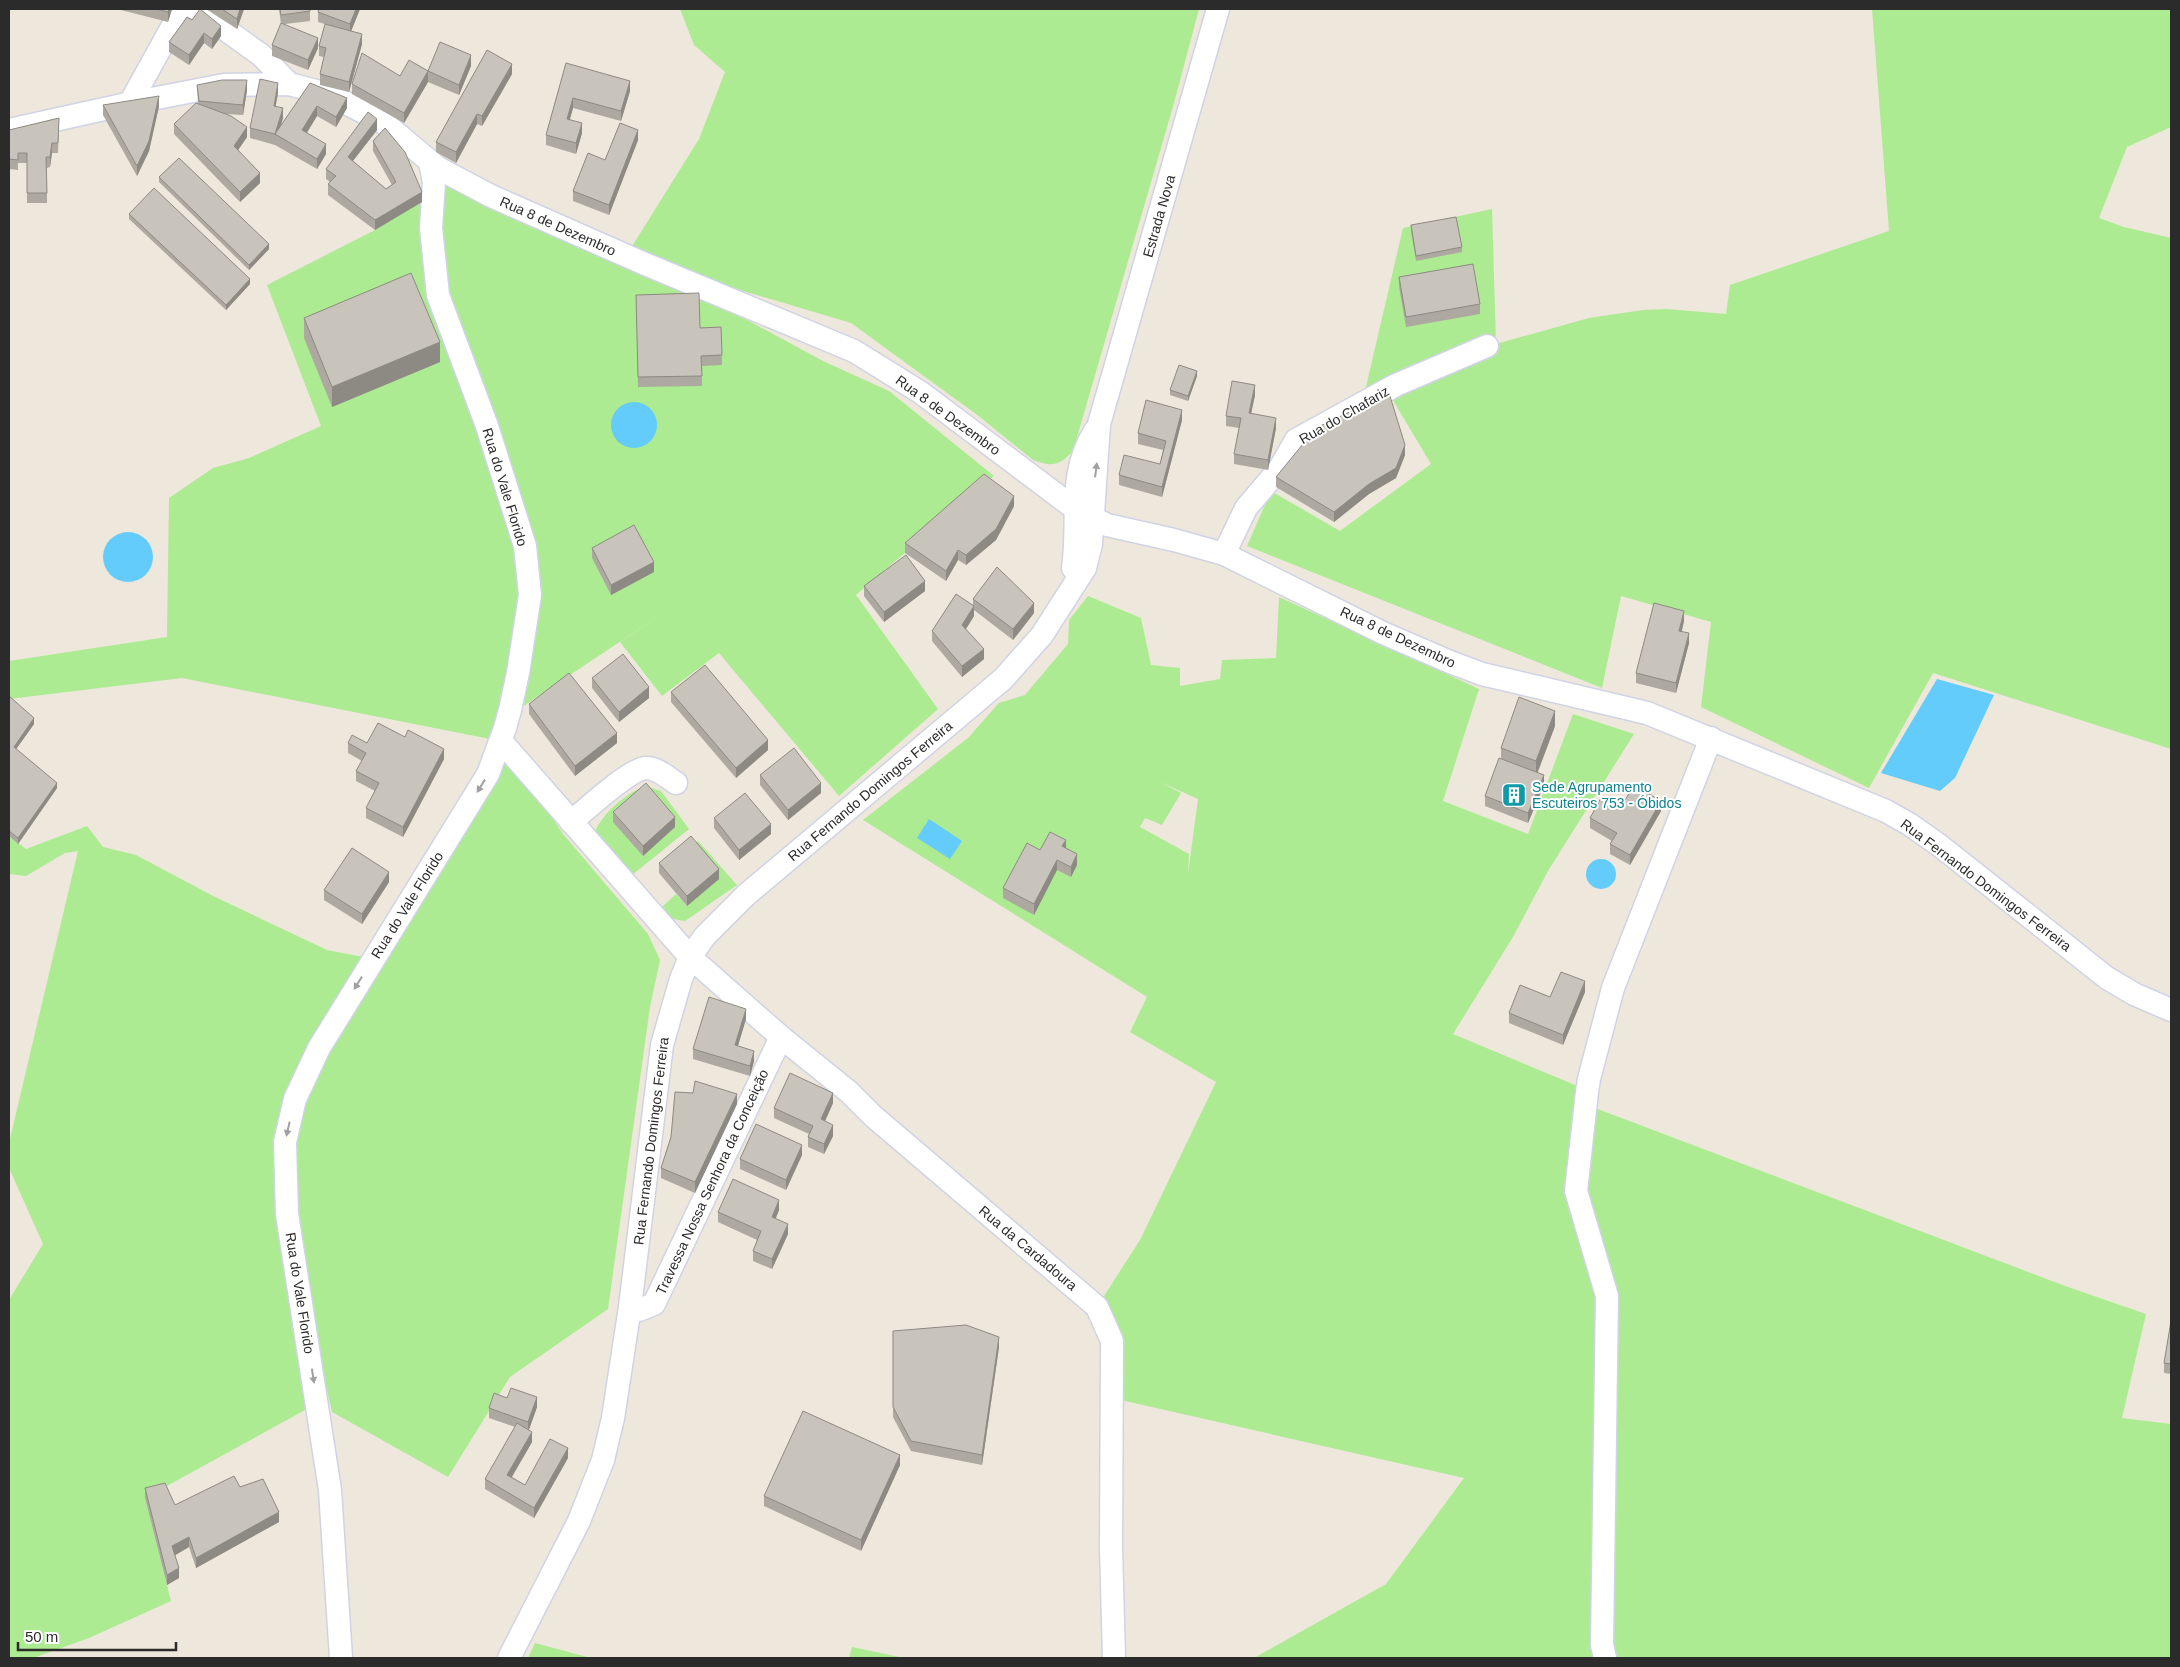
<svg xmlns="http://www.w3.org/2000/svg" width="2180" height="1667" font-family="Arial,sans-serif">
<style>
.green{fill:#aceb92;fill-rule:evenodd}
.water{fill:#63ccfb}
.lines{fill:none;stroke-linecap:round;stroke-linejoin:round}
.minor-casing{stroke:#d0d3e5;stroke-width:25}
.minor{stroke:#fff;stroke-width:22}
.wall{fill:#ada9a1}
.shaded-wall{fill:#8d8983}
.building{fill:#c9c4bb;stroke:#8d8983}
.oneway{fill:#a0a0a0}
.labels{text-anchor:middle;stroke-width:4;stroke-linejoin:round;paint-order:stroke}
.street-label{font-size:14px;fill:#2b2b2b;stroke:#fff}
.culture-label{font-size:14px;fill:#0d838f;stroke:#fff;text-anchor:start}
</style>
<rect width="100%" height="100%" fill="#eee7db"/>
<g class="green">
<path d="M680,9H1199L1174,103L1073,451C1059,466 1052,467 1033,460L976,414L851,323L632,258L823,361L889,391L994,476L856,595L938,709L839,796L719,653L662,696L620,642L678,603L525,705L510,710L501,741L563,834L648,934L660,960L650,1007L608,1309L510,1377L448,1477L332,1412L288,1220L305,1410L145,1498L171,1601L89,1638L33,1658H9V1300L43,1244L9,1168V1143L78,851L65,853L26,876L9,874V836L26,849L87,826L103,847L136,855L213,896L327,950L373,959L500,741L182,678L9,699V661L167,637L169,498L213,468L249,458L321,426L267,285L375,230L422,202L438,168L626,256L699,139L725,72L694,45Z"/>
<polygon points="1872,9 2171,9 2171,127 2127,147 2099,218 2124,227 2171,238 2171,749 1933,673 1869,788 1701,707 1711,622 1621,596 1602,688 1247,546 1271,491 1340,531 1431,464 1388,392 1362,404 1403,228 1492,209 1496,344 1589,318 1643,310 1667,309 1726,314 1730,285 1889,231"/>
<path d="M1088,596L1141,618L1151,665L1180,668V686L1220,679L1222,660L1276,658L1279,597L1479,689L1443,801L1528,834L1573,714L1634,734L1548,871L1513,937L1453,1034L1575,1085L1587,1092V1105L2068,1287L2146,1314L2122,1418L2171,1424V1658H1254L1386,1584L1464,1478L1112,1398L1097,1307L1140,1240L1216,1082L1130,1032L1147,997L863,820L968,738L999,703L1025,695L1068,644L1069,620ZM1160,782L1198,799L1188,874L1189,854L1140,827L1145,818L1162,825L1181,793Z"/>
<path d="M646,786L661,791L689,829L632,875L595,831C604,812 626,793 646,786Z"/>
<polygon points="698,841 737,885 685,921 673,919 660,909 676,894 687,906 691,846"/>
<polygon points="535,1643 591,1658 528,1658"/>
<polygon points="852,1647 904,1658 849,1658"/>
</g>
<g class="water">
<circle cx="634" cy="425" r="23"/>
<circle cx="128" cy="557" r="25"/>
<polygon points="1937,679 1994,695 1955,778 1940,791 1881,773"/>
<polygon points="929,819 962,841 950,859 917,838"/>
<circle cx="1601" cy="874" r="15"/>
</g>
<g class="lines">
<defs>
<g id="minor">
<polyline points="197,9 261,55 289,84"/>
<polyline points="130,103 182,9"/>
<polyline points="9,130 136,102 224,85 289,84 328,94 383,122 438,168 491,196 645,264 854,351 920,392 1074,508 1107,525 1174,540 1224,554 1383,633 1450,662 1482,674 1647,713 1886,811 1909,824 1939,845 2107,978 2134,994 2171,1010"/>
<polyline points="1224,554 1246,508 1280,468 1296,440 1396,385 1487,346"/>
<path d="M1073,568C1080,521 1067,474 1095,431"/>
<polyline points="501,741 690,957 781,1037 849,1092 873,1116 1097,1307 1112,1341 1111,1548 1114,1658"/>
<path d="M571,822C586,810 629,769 646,768C657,768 667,777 676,783"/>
<polyline points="630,1307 639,1310 654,1304 781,1037"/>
<polyline points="341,1658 330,1490 287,1214 285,1142 295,1099 319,1048 488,774 505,728 510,710 518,673 530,595 525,546 487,426 438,295 431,228 434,182 430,162"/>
<polyline points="509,1658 579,1521 603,1460 613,1418 630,1307 662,1045 681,979 690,957 705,936 746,895 1003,679 1042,635 1085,568 1091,544 1099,424 1218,9"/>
<polyline points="1605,1658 1602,1645 1607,1296 1576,1191 1587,1092 1589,1079 1613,988 1711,738"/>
</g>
</defs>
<use href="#minor" class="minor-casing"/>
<use href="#minor" class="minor"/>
</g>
<g class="wall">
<polygon points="117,9 172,9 168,22"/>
<polygon points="206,9 244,9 237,29"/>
<polygon points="279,9 310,9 310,21 285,24 318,48 308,70 272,56 272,45 281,24"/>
<polygon points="319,9 360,9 351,31 362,44 349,92 320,85 320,74 324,57 319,56 319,46 325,24 318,22 318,12"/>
<polygon points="192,20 221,36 212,49 204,43 189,65 169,52 169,42"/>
<polygon points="566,63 630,91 621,121 573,108 570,119 582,133 576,154 546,145 546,135"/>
<polygon points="471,66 459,95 428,82 404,123 352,94 352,84 428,71"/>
<polygon points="512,74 482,126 477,124 456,163 436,152 436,142"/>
<polygon points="310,83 347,108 336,127 317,116 307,133 326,154 317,169 275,145 250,138 250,128 278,93 275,106 283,118 280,127"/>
<polygon points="197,85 247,90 243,115 225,114 247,137 238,150 260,183 240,202 174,134 174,124 198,104"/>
<polygon points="103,105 159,106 149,151 137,176 103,115"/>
<polygon points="59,118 58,153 52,153 50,167 47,168 47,203 27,203 27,163 18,163 18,170 9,169 9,130"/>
<polygon points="377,130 353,161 386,189 392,185 373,151 373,141 422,202 375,230 328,195 328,184 330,182 326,179 326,169"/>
<polygon points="638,140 609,215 573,201 573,191 605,160"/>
<polygon points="159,177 269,249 249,270 159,182"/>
<polygon points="129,214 250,284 226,310 129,219"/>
<polygon points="1411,225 1462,247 1462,252 1416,261 1411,231"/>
<polygon points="1399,277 1480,304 1480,314 1406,327 1399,287"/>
<polygon points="636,295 700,328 721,327 722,365 702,366 702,386 638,387"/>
<polygon points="304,318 440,362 332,407 304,338"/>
<polygon points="1197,376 1188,401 1170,395 1170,390"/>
<polygon points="1255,395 1251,414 1276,428 1268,470 1234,464 1234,454 1239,428 1226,426 1226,416"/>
<polygon points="1182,420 1162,497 1119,485 1119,475 1160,464 1163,450 1138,444 1138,433"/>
<polygon points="1405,455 1396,478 1369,494 1334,522 1276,487 1276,477"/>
<polygon points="1014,506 996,540 966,565 958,560 946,581 905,553 905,543"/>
<polygon points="592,548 654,572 611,595 592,558"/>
<polygon points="864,586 925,591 884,622 864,596"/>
<polygon points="973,599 1034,613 1013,640 974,610 974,616 966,629 984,659 962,677 932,641 932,631 973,605"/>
<polygon points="1684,621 1682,631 1689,643 1676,693 1636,683 1636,673"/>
<polygon points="592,678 649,698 619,722 592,688"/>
<polygon points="671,692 768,750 736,778 671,702"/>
<polygon points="9,696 34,724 16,749 57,788 18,844 9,836"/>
<polygon points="529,704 617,743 575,776 529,714"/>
<polygon points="1555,726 1538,772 1544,785 1528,823 1485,806 1485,796 1501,758 1501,748"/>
<polygon points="348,743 367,743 444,759 403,837 366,818 366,808 375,791 356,781 356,771 362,761 348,753"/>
<polygon points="760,775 821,793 788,820 760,785"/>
<polygon points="1620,809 1661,811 1630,865 1610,854 1610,844 1612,841 1590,828 1590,818"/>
<polygon points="613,812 675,827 643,856 613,822"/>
<polygon points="714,818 771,834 739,860 714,828"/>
<polygon points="1066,848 1077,865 1071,877 1057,870 1034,915 1003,898 1003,888 1040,850"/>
<polygon points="659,863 719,879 687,906 659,873"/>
<polygon points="389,882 362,924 324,900 324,890"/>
<polygon points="1585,992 1563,1045 1509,1023 1509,1013 1550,997"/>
<polygon points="746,1019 738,1046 754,1061 750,1076 693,1059 693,1049"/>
<polygon points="833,1103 825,1121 833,1136 824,1154 808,1147 808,1137 809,1134 774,1118 774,1108"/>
<polygon points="737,1104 695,1193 661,1178 661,1168 671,1137"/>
<polygon points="802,1155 786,1190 740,1169 740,1159"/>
<polygon points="779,1210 776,1218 788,1234 772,1269 753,1261 753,1251 757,1240 718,1222 718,1212"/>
<polygon points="2171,1321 2171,1374 2164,1373 2164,1363"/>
<polygon points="893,1331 999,1347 982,1465 911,1451 893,1417"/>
<polygon points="537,1407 529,1430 532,1442 512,1477 525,1485 568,1458 534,1518 485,1489 485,1479 515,1427 489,1418 489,1408"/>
<polygon points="900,1465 861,1551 764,1506 764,1496"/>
<polygon points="240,1487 279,1522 196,1568 189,1547 175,1555 179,1578 167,1585 145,1498 145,1488 175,1505"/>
</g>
<g class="shaded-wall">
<polygon points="169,9 172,9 168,22 168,12"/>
<polygon points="240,9 244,9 237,29 237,19"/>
<polygon points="356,9 360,9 350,34 350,24"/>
<polygon points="221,26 221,36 212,49 212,39"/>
<polygon points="204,33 204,43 189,65 189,55"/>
<polygon points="362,34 362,44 349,92 349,82"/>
<polygon points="318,38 318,48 308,70 308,60"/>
<polygon points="471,55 471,66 459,95 459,85"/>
<polygon points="512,64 512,74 482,126 482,116"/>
<polygon points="428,71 428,82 404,123 404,113"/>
<polygon points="247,80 247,90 243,115 243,105"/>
<polygon points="630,81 630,91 621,121 621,111"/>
<polygon points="278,83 278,93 274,116 274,106"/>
<polygon points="159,96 159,106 149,151 137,176 137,166"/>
<polygon points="347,98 347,108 336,127 336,117"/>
<polygon points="573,98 573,108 567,129 567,119"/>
<polygon points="317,106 317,116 302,140 302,130"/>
<polygon points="283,108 283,118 278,136 275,134"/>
<polygon points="477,114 477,124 456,163 456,152"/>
<polygon points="377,119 377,130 348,167 348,157"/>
<polygon points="582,123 582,133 576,154 576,143"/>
<polygon points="247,127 247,137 234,156 234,146"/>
<polygon points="638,130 638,140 609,215 609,205"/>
<polygon points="52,143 52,153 50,167 50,157"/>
<polygon points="326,144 326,154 317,169 317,159"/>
<polygon points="260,173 260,183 240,202 240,192"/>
<polygon points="422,192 422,202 375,230 375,220"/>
<polygon points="269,244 269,249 249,270 249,265"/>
<polygon points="250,279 250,284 226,310 226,305"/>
<polygon points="440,342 440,362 332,407 332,387"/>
<polygon points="1197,371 1197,376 1188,401 1188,396"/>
<polygon points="1255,385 1255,395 1249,423 1249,413"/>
<polygon points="1182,410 1182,420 1162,497 1162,487"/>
<polygon points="1276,418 1276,428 1268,470 1268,460"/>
<polygon points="1405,445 1405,455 1396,478 1369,494 1334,522 1334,512"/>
<polygon points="1014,496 1014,506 996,540 966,565 966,555"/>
<polygon points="958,550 958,560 946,581 946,571"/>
<polygon points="654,562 654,572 611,595 611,585"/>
<polygon points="925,581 925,591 884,622 884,612"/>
<polygon points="1034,603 1034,613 1013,640 1013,629"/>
<polygon points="974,606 974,616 962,635 962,625"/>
<polygon points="1684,611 1684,621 1679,641 1679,631"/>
<polygon points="1689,633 1689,643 1676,693 1676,683"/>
<polygon points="984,649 984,659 962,677 962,666"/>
<polygon points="649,687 649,698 619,722 619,712"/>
<polygon points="1555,711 1555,726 1536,776 1536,761"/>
<polygon points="34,718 34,724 14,752 14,747"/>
<polygon points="617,733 617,743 575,776 575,766"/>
<polygon points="768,740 768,750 736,778 736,768"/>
<polygon points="444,749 444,759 403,837 403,827"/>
<polygon points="1544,775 1544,785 1528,823 1528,813"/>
<polygon points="57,783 57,788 18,844 18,838"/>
<polygon points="821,783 821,793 788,820 788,810"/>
<polygon points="1661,801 1661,811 1630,865 1630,855"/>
<polygon points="675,817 675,827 643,856 643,846"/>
<polygon points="771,824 771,834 739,860 739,850"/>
<polygon points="1066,840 1066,850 1062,846"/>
<polygon points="1077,854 1077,865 1071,877 1071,867"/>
<polygon points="1057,860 1057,870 1034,915 1034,904"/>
<polygon points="719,869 719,879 687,906 687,896"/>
<polygon points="389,872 389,882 362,924 362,914"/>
<polygon points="1585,981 1585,992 1563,1045 1563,1035"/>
<polygon points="746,1009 746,1019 735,1055 735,1045"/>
<polygon points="754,1051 754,1061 750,1076 750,1066"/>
<polygon points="833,1093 833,1103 821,1130 821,1119"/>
<polygon points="737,1094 737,1104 695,1193 695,1182"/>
<polygon points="833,1125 833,1136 824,1154 824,1144"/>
<polygon points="802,1145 802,1155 786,1190 786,1180"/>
<polygon points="779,1200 779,1210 772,1227 772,1217"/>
<polygon points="788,1224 788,1234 772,1269 772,1259"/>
<polygon points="999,1337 999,1347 982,1465 982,1455"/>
<polygon points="537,1397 537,1407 528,1432 528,1422"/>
<polygon points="532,1432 532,1442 507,1485 507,1475"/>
<polygon points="568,1448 568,1458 534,1518 534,1508"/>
<polygon points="900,1455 900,1465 861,1551 861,1540"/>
<polygon points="279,1512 279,1522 196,1568 196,1558"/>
<polygon points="189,1537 189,1547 172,1557 172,1546"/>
<polygon points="179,1568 179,1578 167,1585 167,1575"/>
</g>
<g class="building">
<polygon points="156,9 169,9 168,12"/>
<polygon points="200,9 221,26 212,39 204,33 189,55 169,42 187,17 192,20"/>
<polygon points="222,9 240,9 237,19"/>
<polygon points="280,9 310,9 310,11 281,15"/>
<polygon points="319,9 356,9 350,24 318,12"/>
<polygon points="281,23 318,38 308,60 272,45"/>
<polygon points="325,24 362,34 349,82 320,74 326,48 319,46"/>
<polygon points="440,42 471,55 459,85 428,71"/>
<polygon points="487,50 512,64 482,116 477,114 456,152 436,142"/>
<polygon points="362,53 400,76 409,60 428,71 404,113 352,84"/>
<polygon points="566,63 630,81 621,111 573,98 567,119 582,123 576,143 546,135"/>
<polygon points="260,79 278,83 274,106 283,108 275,134 250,128"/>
<polygon points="222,80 247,80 243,105 199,101 197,85"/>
<polygon points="310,83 347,98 336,117 317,106 302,130 326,144 317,159 275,134"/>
<polygon points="159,96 149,141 137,166 103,105"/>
<polygon points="196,103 231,116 247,127 234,146 260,173 240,192 174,124"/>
<polygon points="368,112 377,119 348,157 386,189 396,182 373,141 385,128 405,152 422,192 375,220 328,184 336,176 326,169"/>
<polygon points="59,118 58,143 52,143 50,157 46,157 47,193 27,193 27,153 18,153 18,160 9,159 9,130"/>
<polygon points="620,123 638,130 609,205 573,191 588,153 605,160"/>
<polygon points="179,158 269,244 249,265 159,177"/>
<polygon points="154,188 250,279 226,305 129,214"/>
<polygon points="1456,217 1462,247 1416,256 1411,225"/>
<polygon points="1473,264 1480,304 1406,317 1399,277"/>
<polygon points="411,273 440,342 332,387 304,318"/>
<polygon points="699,293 700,328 721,327 722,355 701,356 702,376 638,377 636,295"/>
<polygon points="1179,365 1197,371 1188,396 1170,390"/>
<polygon points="1232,381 1255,385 1249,413 1276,418 1268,460 1234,454 1241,418 1226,416"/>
<polygon points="1389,393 1405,445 1396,468 1369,484 1334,512 1276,477 1316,428"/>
<polygon points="1146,400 1182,410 1162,487 1119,475 1124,455 1160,464 1166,441 1138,433"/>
<polygon points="984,474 1014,496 996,529 966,555 958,550 946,571 905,543"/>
<polygon points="634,525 654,562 611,585 592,548"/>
<polygon points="906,555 925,581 884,612 864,586"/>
<polygon points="997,567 1034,603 1013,629 973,599"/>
<polygon points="956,594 974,606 962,625 984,649 962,666 932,631"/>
<polygon points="1654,603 1684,611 1679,631 1689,633 1676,683 1636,673"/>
<polygon points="623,654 649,687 619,712 592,678"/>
<polygon points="705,665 768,740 736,768 671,692"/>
<polygon points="569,673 617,733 575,766 529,704"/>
<polygon points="9,696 34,718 14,747 57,783 18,838 9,831"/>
<polygon points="1519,697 1555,711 1536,761 1501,748"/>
<polygon points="378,723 405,737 408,730 444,749 403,827 366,808 379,783 356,771 366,753 348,743 352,735 367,743"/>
<polygon points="794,748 821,783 788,810 760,775"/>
<polygon points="1499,758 1544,775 1528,813 1485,796"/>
<polygon points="646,783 675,817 643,846 613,812"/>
<polygon points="1634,785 1661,801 1630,855 1610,844 1617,833 1590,818 1601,798 1620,809"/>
<polygon points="745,793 771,824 739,850 714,818"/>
<polygon points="1050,832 1066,840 1062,846 1077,854 1071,867 1057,860 1034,904 1003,888 1027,843 1040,850"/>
<polygon points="691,836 719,869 687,896 659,863"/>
<polygon points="352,848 389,872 362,914 324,890"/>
<polygon points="1561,972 1585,981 1563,1035 1509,1013 1520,985 1550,997"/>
<polygon points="709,997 746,1009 735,1045 754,1051 750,1066 693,1049"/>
<polygon points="790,1073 833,1093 821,1119 833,1125 824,1144 808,1137 813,1126 774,1108"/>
<polygon points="695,1081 737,1094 695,1182 661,1168 671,1137 675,1092 693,1093"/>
<polygon points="756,1124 802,1145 786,1180 740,1159"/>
<polygon points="733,1179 779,1200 772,1217 788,1224 772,1259 753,1251 761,1231 718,1212"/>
<polygon points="2171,1321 2171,1364 2164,1363"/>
<polygon points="966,1325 999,1337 982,1455 911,1441 893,1407 893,1331"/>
<polygon points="511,1388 537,1397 528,1422 489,1408 494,1393 507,1398"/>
<polygon points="803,1411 900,1455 861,1540 764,1496"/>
<polygon points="517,1423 532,1432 507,1475 525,1485 550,1439 568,1448 534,1508 485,1479"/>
<polygon points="234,1476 240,1487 263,1479 279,1512 196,1558 189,1537 172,1546 179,1568 167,1575 145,1488 165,1483 175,1505"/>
</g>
<defs><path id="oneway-solid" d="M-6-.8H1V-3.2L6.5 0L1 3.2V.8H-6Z" transform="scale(1.25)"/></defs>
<g class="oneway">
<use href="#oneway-solid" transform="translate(1096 470) rotate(-83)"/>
<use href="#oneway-solid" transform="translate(481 786) rotate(122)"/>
<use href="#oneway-solid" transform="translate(358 983) rotate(122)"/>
<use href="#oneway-solid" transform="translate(288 1129) rotate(103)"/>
<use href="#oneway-solid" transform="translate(313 1376) rotate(81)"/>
</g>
<defs>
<symbol id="building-square" viewBox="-11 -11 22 22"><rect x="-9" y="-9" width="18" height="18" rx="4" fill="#0f9aa8" stroke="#fff"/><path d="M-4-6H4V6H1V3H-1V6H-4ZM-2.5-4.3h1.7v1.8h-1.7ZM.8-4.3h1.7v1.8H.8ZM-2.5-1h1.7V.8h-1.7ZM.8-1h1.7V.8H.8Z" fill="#fff"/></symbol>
</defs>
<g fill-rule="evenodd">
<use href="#building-square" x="1500" y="781" width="28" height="28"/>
</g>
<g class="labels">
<g class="street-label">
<text transform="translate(1159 216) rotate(-74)" y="5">Estrada Nova</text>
<text transform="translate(558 226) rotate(24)" y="5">Rua 8 de Dezembro</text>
<text transform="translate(948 415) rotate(36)" y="5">Rua 8 de Dezembro</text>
<text transform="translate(1344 415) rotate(-30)" y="5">Rua do Chafariz</text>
<text transform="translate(505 487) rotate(73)" y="5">Rua do Vale Florido</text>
<text transform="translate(1398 637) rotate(25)" y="5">Rua 8 de Dezembro</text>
<text transform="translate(870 791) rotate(-40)" y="5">Rua Fernando Domingos Ferreira</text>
<text transform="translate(1986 885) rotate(37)" y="5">Rua Fernando Domingos Ferreira</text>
<text transform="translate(407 905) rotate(-58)" y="5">Rua do Vale Florido</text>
<text transform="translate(651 1141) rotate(-83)" y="5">Rua Fernando Domingos Ferreira</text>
<text transform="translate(712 1182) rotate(-65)" y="5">Travessa Nossa Senhora da Conceição</text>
<text transform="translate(1028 1248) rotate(40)" y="5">Rua da Cardadoura</text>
<text transform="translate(300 1293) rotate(81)" y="5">Rua do Vale Florido</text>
</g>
<g class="culture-label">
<text x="1532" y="792">Sede Agrupamento<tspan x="1532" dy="16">Escuteiros 753 - Óbidos</tspan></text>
</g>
</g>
<rect width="2180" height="1667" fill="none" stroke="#2b2b2b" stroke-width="20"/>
<path d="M18 1642v8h158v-8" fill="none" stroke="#2b2b2b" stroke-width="2.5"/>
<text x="25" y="1642" font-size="15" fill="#2b2b2b" stroke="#ffffff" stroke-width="4" paint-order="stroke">50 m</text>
</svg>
